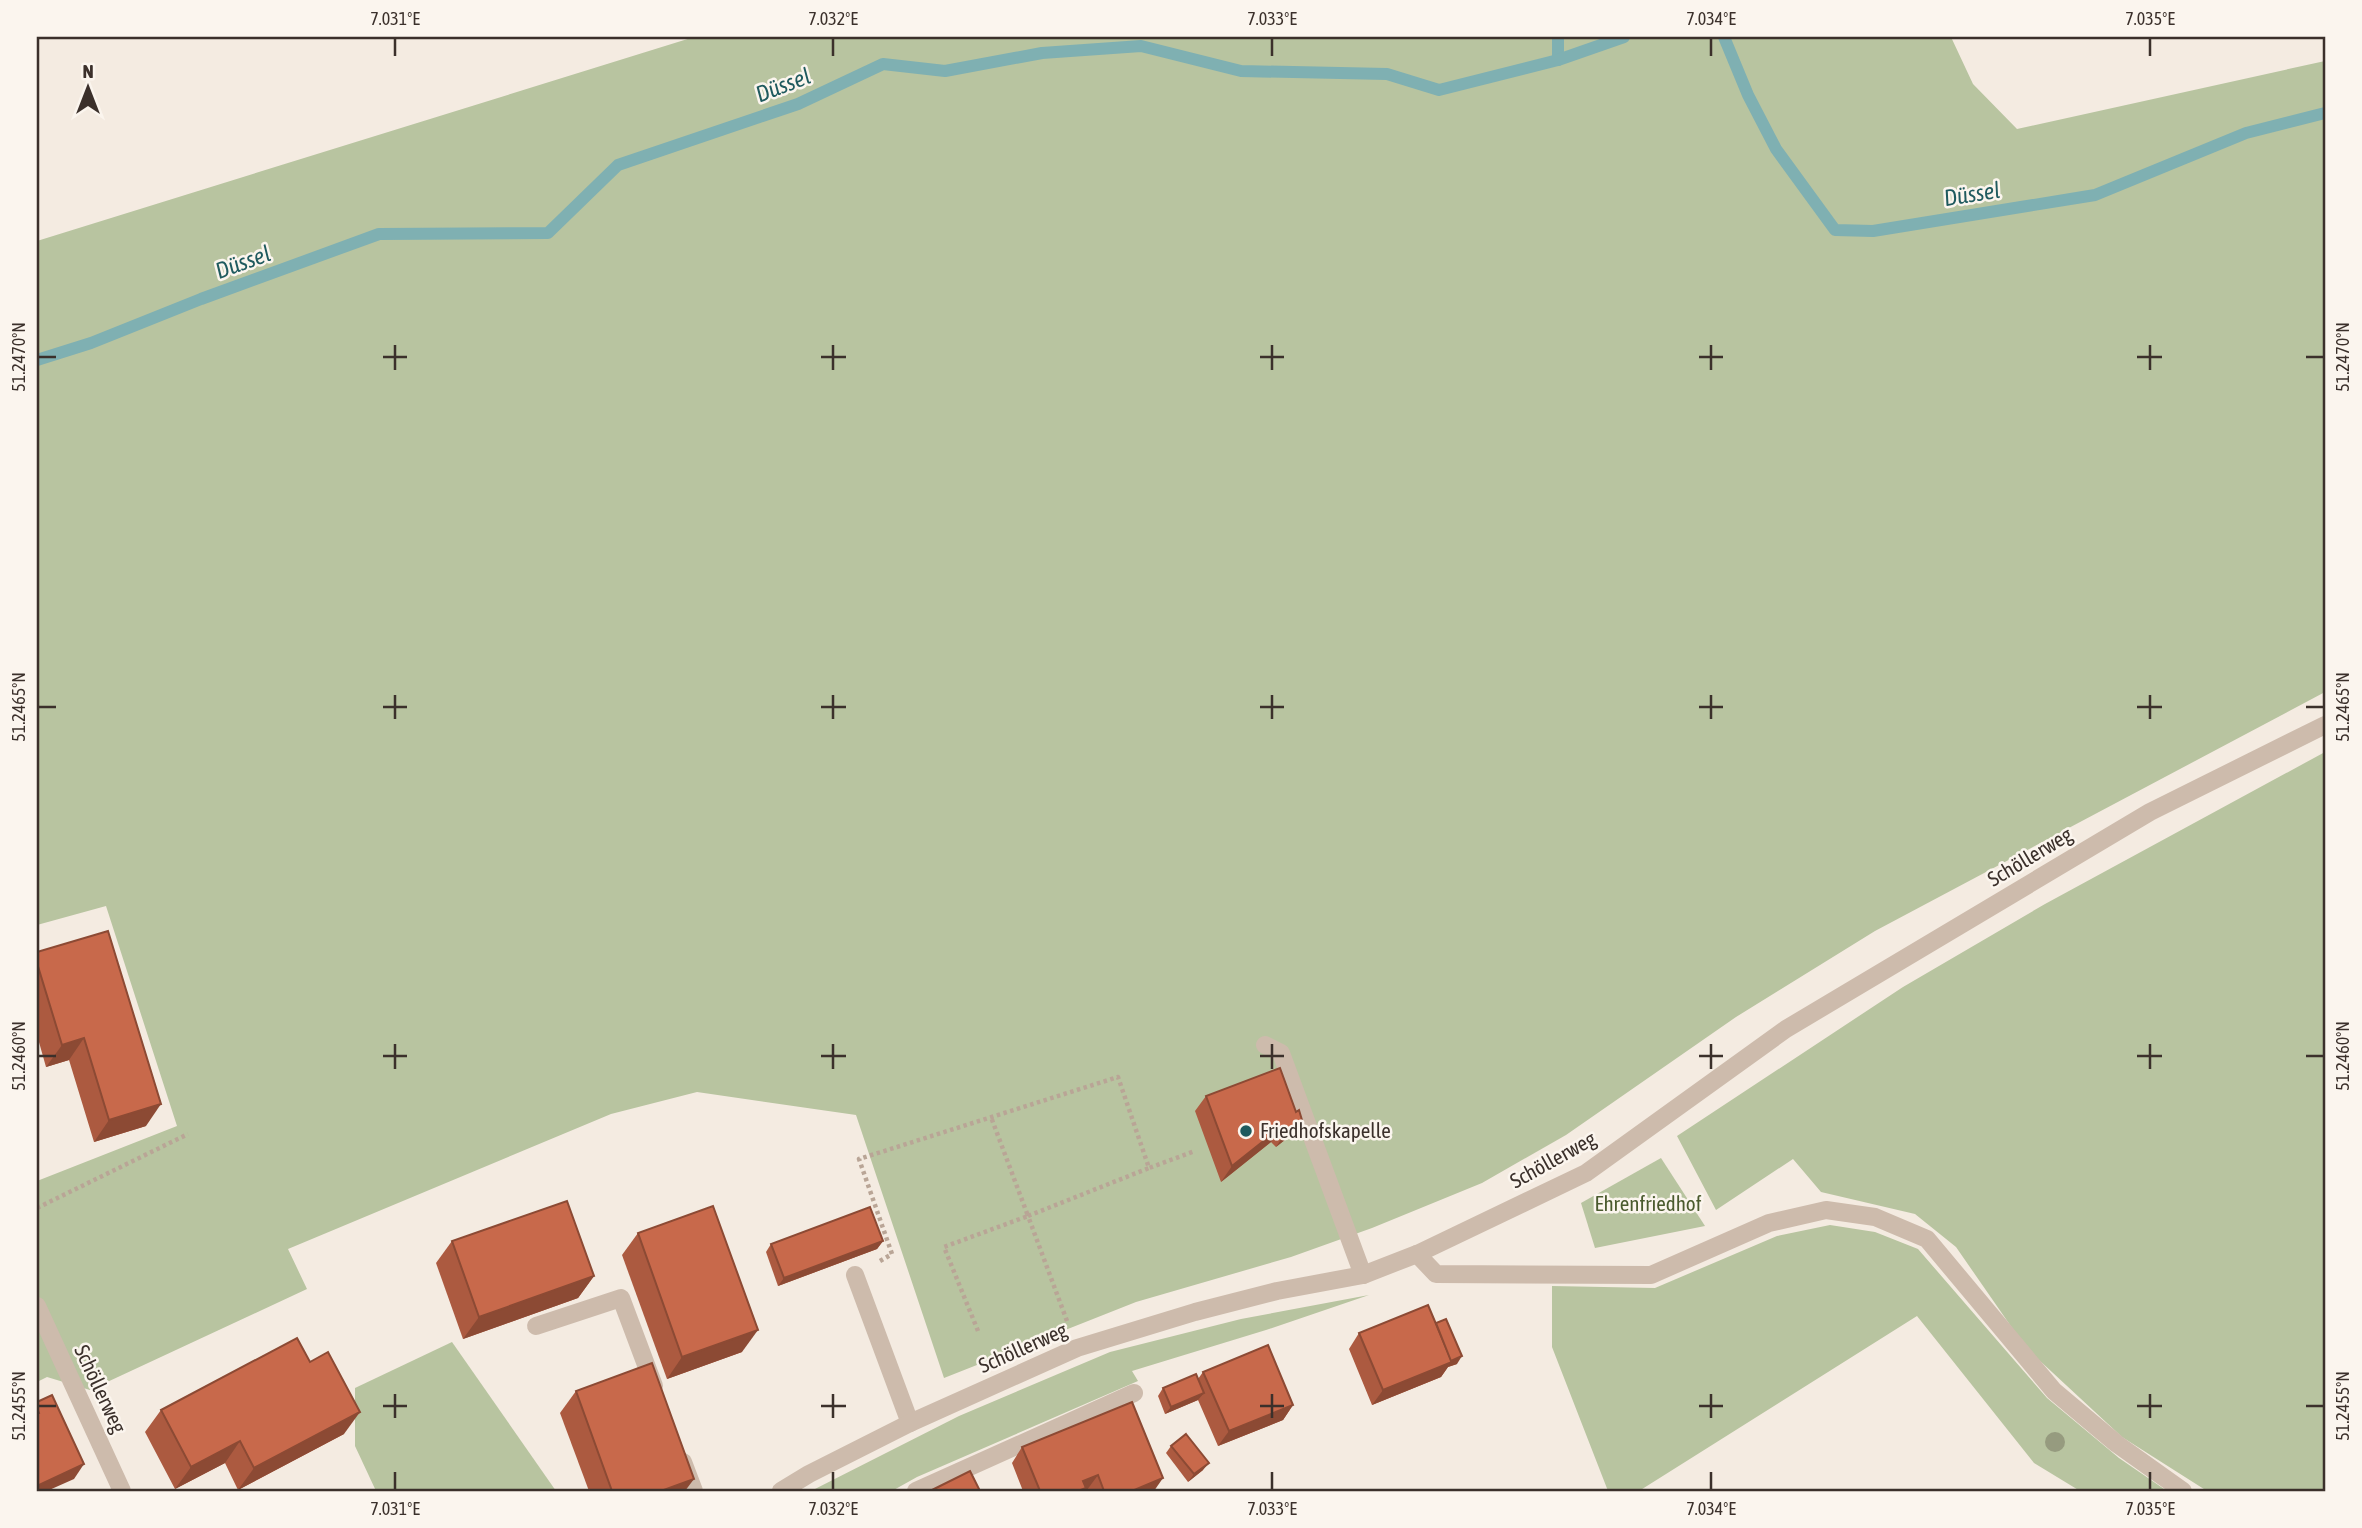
<svg xmlns="http://www.w3.org/2000/svg" width="2362" height="1528" font-family="'Asap Condensed',sans-serif">
<style>
.green{fill:#b8c4a0}
.lines{fill:none;stroke-linecap:round;stroke-linejoin:round}
.stream{stroke:#7fb0b2;stroke-width:12}
.path{stroke:#b9a596;stroke-width:4.5;stroke-dasharray:3.5 3.5;stroke-linecap:butt}
.minor{stroke:#cdbbac;stroke-width:18}
.tree{fill:#969b7f}
.wall{fill:#ac5a40}
.shaded-wall{fill:#8c4a34}
.building{fill:#c8694b;stroke:#8c4a34;stroke-width:2}
.ticks{fill:none;stroke:#3b302b;stroke-width:2.5}
.poi-dot{fill:#1f5a5e;stroke:#fbf5ee;stroke-width:2.5}
.labels{text-anchor:middle;stroke-width:5;stroke-linejoin:round;paint-order:stroke}
.street-label{font-size:21px;fill:#3b302b;stroke:#fbf5ee}
.poi-label{font-size:21px;fill:#3b302b;stroke:#fbf5ee;text-anchor:start}
.park-label{font-size:21px;fill:#4a5a2e;stroke:#fbf5ee}
.water-label{font-size:23px;font-style:italic;fill:#1f5a5e;stroke:#fbf5ee}
.neatline{fill:none;stroke:#3b302b;stroke-width:2.5}
.ticks-label{font-size:18px;text-anchor:middle;fill:#3b302b}
</style>
<rect width="100%" height="100%" fill="#f4ebe1"/>
<g class="green">
<polygon points="694,37 1951,37 1973,84 2017,129 2325,61 2325,692 1875,931 1736,1017 1566,1135 1482,1183 1372,1228 1291,1257 1136,1302 944,1378 856,1115 697,1092 611,1114 288,1249 307,1289 90,1390 47,1377 37,1382 37,1181 177,1126 106,906 37,925 37,241"/>
<polygon points="2325,752 2325,1491 2207,1491 2122,1437 2026,1348 1956,1247 1915,1214 1821,1192 1793,1159 1716,1210 1677,1136 1903,987 2045,904"/>
<polygon points="1661,1158 1705,1226 1595,1248 1581,1203"/>
<polygon points="1830,1225 1875,1232 1918,1249 2047,1398 2119,1458 2167,1491 2080,1491 2034,1463 1917,1316 1639,1491 1608,1491 1552,1347 1552,1286 1655,1288 1777,1236"/>
<polygon points="1369,1295 1266,1330 1132,1371 1138,1381 917,1477 892,1491 811,1491 959,1416 1110,1352 1241,1319"/>
<polygon points="452,1342 556,1491 376,1491 355,1446 355,1388"/>
</g>
<g class="lines">
<g class="stream">
<polyline points="1558,37 1558,60"/>
<polyline points="1724,37 1748,95 1776,149 1835,230 1873,231 2095,195 2246,133 2325,113"/>
<polyline points="37,360 91,343 201,299 379,234 548,233 618,165 798,104 883,64 945,71 1042,53 1141,46 1241,71 1387,74 1439,90 1558,60 1624,37"/>
</g>
<g class="path">
<polyline points="37,1208 188,1134"/>
<polyline points="880,1261 892,1254 859,1159 1118,1077 1149,1168 1195,1151"/>
<polyline points="1067,1321 1028,1216 1149,1168"/>
<polyline points="978,1331 944,1247 1028,1216 991,1117"/>
</g>
<g class="minor">
<polyline points="1265,1045 1281,1053 1363,1275"/>
<polyline points="1417,1254 1436,1274 1651,1275 1769,1223 1826,1210 1875,1217 1927,1239 2054,1391 2117,1444 2183,1491"/>
<polyline points="855,1275 910,1423"/>
<polyline points="37,1306 122,1491"/>
<polyline points="536,1326 621,1298 654,1386"/>
<polyline points="683,1462 694,1491"/>
<polyline points="781,1491 809,1474 910,1423 1077,1348 1195,1312 1277,1291 1363,1275 1417,1254 1586,1173 1786,1029 2150,812 2325,725"/>
<polyline points="916,1491 1134,1393"/>
</g>
</g>
<circle class="tree" cx="2055" cy="1442" r="10"/>
<g class="wall">
<polygon points="37,952 146,1126 94,1142 69,1060 46,1067 37,1035"/>
<polygon points="1206,1096 1296,1112 1302,1120 1291,1135 1276,1147 1271,1142 1221,1182 1195,1111"/>
<polygon points="638,1233 742,1352 667,1379 622,1255"/>
<polygon points="452,1241 594,1276 578,1298 463,1339 436,1263"/>
<polygon points="883,1241 877,1249 778,1286 766,1252 771,1244"/>
<polygon points="1436,1323 1457,1364 1448,1367 1441,1377 1372,1405 1349,1349 1359,1333"/>
<polygon points="1203,1372 1293,1405 1283,1420 1218,1446 1198,1400 1165,1414 1158,1396 1163,1388 1198,1379"/>
<polygon points="576,1391 685,1491 589,1491 560,1413"/>
<polygon points="161,1410 344,1434 238,1490 225,1463 175,1489 145,1432"/>
<polygon points="1171,1446 1203,1470 1188,1482 1166,1453"/>
<polygon points="1022,1447 1154,1491 1088,1491 1087,1490 1084,1491 1023,1491 1012,1463"/>
</g>
<g class="shaded-wall">
<polygon points="84,1038 69,1060 46,1067 62,1045"/>
<polygon points="161,1104 146,1126 94,1142 109,1120"/>
<polygon points="1302,1120 1291,1135 1276,1147 1286,1132"/>
<polygon points="1281,1127 1271,1142 1221,1182 1232,1166"/>
<polygon points="883,1241 877,1249 778,1286 784,1278"/>
<polygon points="594,1276 578,1298 463,1339 479,1317"/>
<polygon points="758,1330 742,1352 667,1379 682,1357"/>
<polygon points="1462,1356 1457,1364 1448,1367 1441,1377 1372,1405 1383,1390"/>
<polygon points="1204,1393 1198,1400 1165,1414 1171,1407"/>
<polygon points="1293,1405 1283,1420 1218,1446 1229,1431"/>
<polygon points="360,1412 344,1434 238,1490 254,1468"/>
<polygon points="240,1441 225,1463 175,1489 191,1467"/>
<polygon points="1209,1463 1203,1470 1188,1482 1194,1474"/>
<polygon points="84,1464 74,1479 47,1491 37,1491 37,1486"/>
<polygon points="1098,1475 1087,1490 1084,1491 1076,1491 1083,1481"/>
<polygon points="1163,1478 1154,1491 1132,1491"/>
<polygon points="694,1479 685,1491 661,1491"/>
</g>
<g class="building">
<polygon points="108,931 161,1104 109,1120 84,1038 62,1045 37,963 37,952"/>
<polygon points="1280,1068 1296,1112 1299,1110 1302,1120 1286,1132 1281,1127 1232,1166 1206,1096"/>
<polygon points="567,1201 594,1276 479,1317 452,1241"/>
<polygon points="713,1206 758,1330 682,1357 638,1233"/>
<polygon points="870,1207 883,1241 784,1278 771,1244"/>
<polygon points="1428,1305 1452,1362 1383,1390 1359,1333"/>
<polygon points="1446,1319 1462,1356 1451,1361 1436,1323"/>
<polygon points="297,1338 310,1362 328,1352 360,1412 254,1468 240,1441 191,1467 161,1410"/>
<polygon points="1268,1345 1293,1405 1229,1431 1203,1372"/>
<polygon points="652,1363 694,1479 661,1491 612,1491 576,1391"/>
<polygon points="1196,1374 1204,1393 1171,1407 1163,1388"/>
<polygon points="52,1395 84,1464 37,1486 37,1414 39,1413 37,1408 37,1402"/>
<polygon points="1132,1402 1163,1478 1132,1491 1104,1491 1098,1475 1083,1481 1086,1488 1078,1491 1040,1491 1022,1447"/>
<polygon points="1186,1434 1209,1463 1194,1474 1171,1446"/>
<polygon points="970,1471 980,1491 930,1491"/>
</g>
<path class="ticks" d="M395,38V56M833,38V56M1272,38V56M1711,38V56M2150,38V56M395,345V370M833,345V370M1272,345V370M1711,345V370M2150,345V370M38,357H56M383,357H407M821,357H846M1260,357H1284M1699,357H1723M2137,357H2162M2306,357H2324M395,695V719M833,695V719M1272,695V719M1711,695V719M2150,695V719M38,707H56M383,707H407M821,707H846M1260,707H1284M1699,707H1723M2137,707H2162M2306,707H2324M395,1044V1069M833,1044V1069M1272,1044V1069M1711,1044V1069M2150,1044V1069M38,1056H56M383,1056H407M821,1056H846M1260,1056H1284M1699,1056H1723M2137,1056H2162M2306,1056H2324M395,1394V1418M833,1394V1418M1272,1394V1418M1711,1394V1418M2150,1394V1418M38,1406H56M383,1406H407M821,1406H846M1260,1406H1284M1699,1406H1723M2137,1406H2162M2306,1406H2324M395,1472V1490M833,1472V1490M1272,1472V1490M1711,1472V1490M2150,1472V1490"/>
<circle class="poi-dot" cx="1246" cy="1131" r="7"/>
<g class="labels">
<g class="street-label">
<text transform="translate(2030 857) rotate(-31)" y="7">Schöllerweg</text>
<text transform="translate(1553 1160) rotate(-29)" y="7">Schöllerweg</text>
<text transform="translate(1023 1348) rotate(-24)" y="7">Schöllerweg</text>
<text transform="translate(100 1389) rotate(65)" y="7">Schöllerweg</text>
</g>
<g class="poi-label">
<text x="1260" y="1138">Friedhofskapelle</text>
</g>
<g class="park-label">
<text x="1648" y="1211">Ehrenfriedhof</text>
</g>
<g class="water-label">
<text transform="translate(783 85) rotate(-21)" y="8">Düssel</text>
<text transform="translate(1972 194) rotate(-9)" y="8">Düssel</text>
<text transform="translate(243 262) rotate(-20)" y="8">Düssel</text>
</g>
</g>
<rect width="2362" height="1528" fill="none" stroke="#fbf5ee" stroke-width="77"/>
<g transform="translate(88 88)" stroke="#fbf5ee" stroke-width="5" paint-order="stroke">
<path d="M0-5L12 26L0 18L-12 26Z" fill="#3b302b"/>
<text y="-10" font-size="19" font-weight="bold" text-anchor="middle" fill="#3b302b">N</text>
</g>
<rect x="38" y="38" width="2286" height="1452" class="neatline"/>
<g class="ticks-label">
<text x="395" y="25">7.031°E</text>
<text x="833" y="25">7.032°E</text>
<text x="1272" y="25">7.033°E</text>
<text x="1711" y="25">7.034°E</text>
<text x="2150" y="25">7.035°E</text>
<text transform="translate(19 357) rotate(-90)" y="6">51.2470°N</text>
<text transform="translate(2343 357) rotate(-90)" y="6">51.2470°N</text>
<text transform="translate(19 707) rotate(-90)" y="6">51.2465°N</text>
<text transform="translate(2343 707) rotate(-90)" y="6">51.2465°N</text>
<text transform="translate(19 1056) rotate(-90)" y="6">51.2460°N</text>
<text transform="translate(2343 1056) rotate(-90)" y="6">51.2460°N</text>
<text transform="translate(19 1406) rotate(-90)" y="6">51.2455°N</text>
<text transform="translate(2343 1406) rotate(-90)" y="6">51.2455°N</text>
<text x="395" y="1515">7.031°E</text>
<text x="833" y="1515">7.032°E</text>
<text x="1272" y="1515">7.033°E</text>
<text x="1711" y="1515">7.034°E</text>
<text x="2150" y="1515">7.035°E</text>
</g>
</svg>
